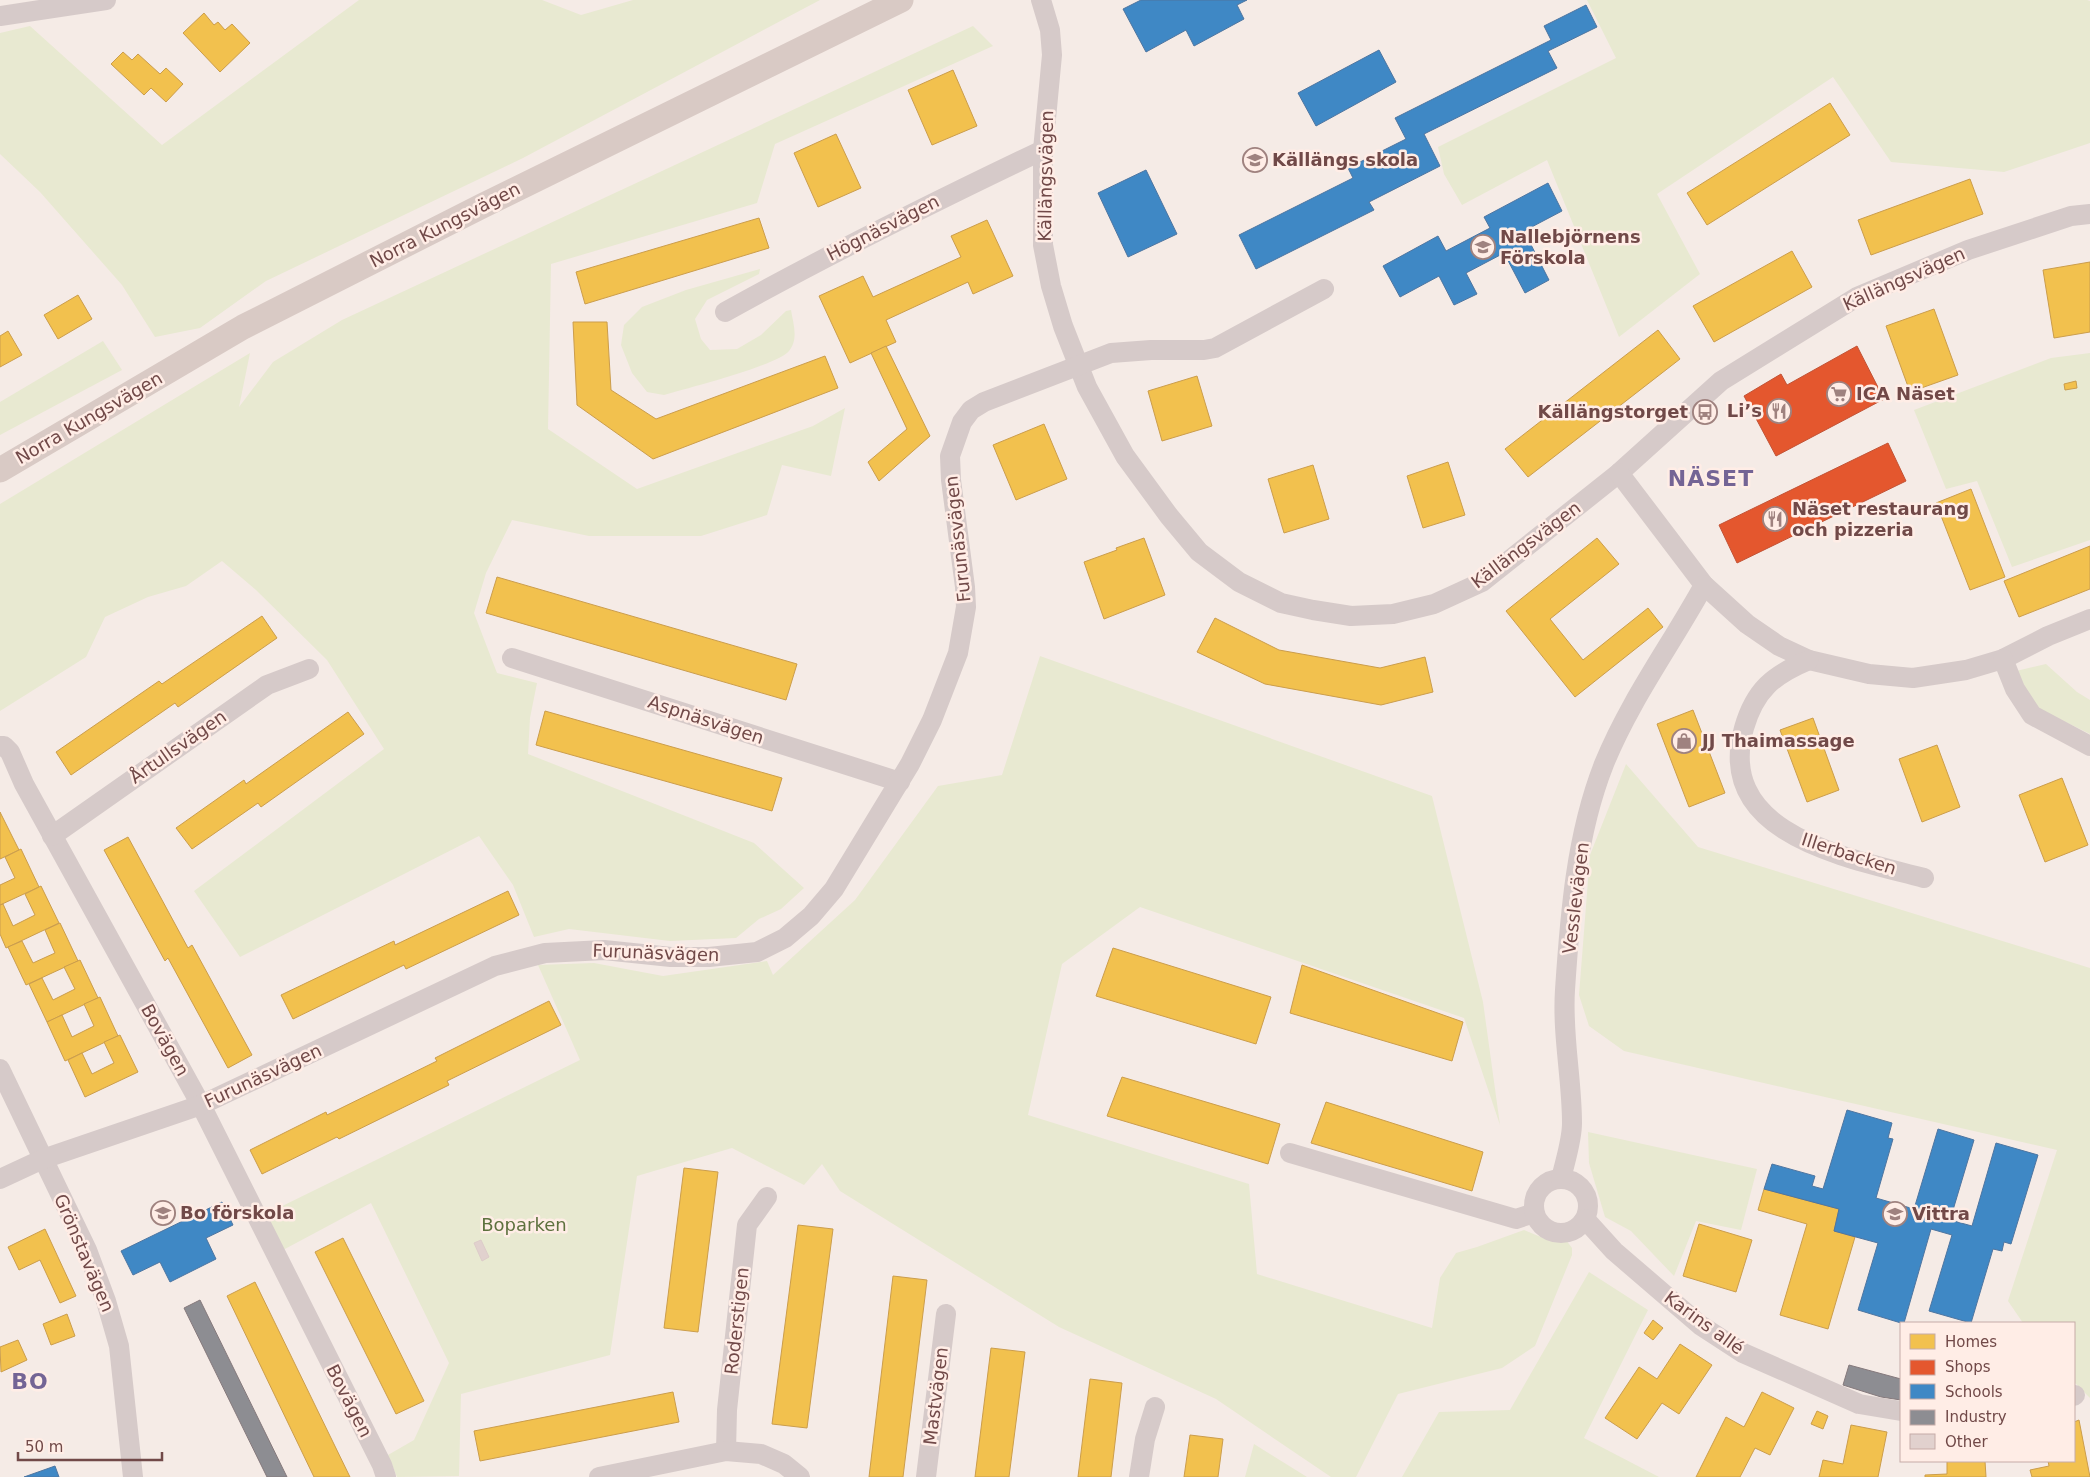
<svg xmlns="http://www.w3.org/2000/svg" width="2090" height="1477" font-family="'DejaVu Sans',sans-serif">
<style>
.green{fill:#e8e9d1}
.homes{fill:#f2c14e;stroke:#cb9d4c}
.shops{fill:#e4572e;stroke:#c25336}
.schools{fill:#3f88c5;stroke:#4e75a0}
.industry{fill:#8d8d92;stroke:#85797c}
.building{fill:#e1d1ce;stroke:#ddccc9}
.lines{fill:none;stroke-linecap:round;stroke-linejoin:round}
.minor{stroke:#d6cac9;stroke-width:20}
.major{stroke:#d9cac5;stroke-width:25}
.labels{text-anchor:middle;stroke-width:5;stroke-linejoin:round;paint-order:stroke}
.poi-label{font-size:18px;font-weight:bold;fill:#714948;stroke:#ffede6;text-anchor:start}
.street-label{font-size:18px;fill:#714948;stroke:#ffede6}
.park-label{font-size:18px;fill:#5e713e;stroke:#ffede6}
.district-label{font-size:22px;font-weight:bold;letter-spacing:1px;fill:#746495;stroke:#ffede6}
</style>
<rect width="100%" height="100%" fill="#f5ebe6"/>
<g class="green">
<polygon points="359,0 542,0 581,15 633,0 820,0 523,158 266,281 200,328 155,337 122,285 40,192 0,154 0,33 30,26 162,145"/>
<polygon points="1587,0 2087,0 2090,1 2090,143 2004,172 1891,162 1833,77 1657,194 1700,274 1619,337 1547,160 1462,205 1444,174 1438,147 1616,58"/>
<polygon points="973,26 993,46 775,144 757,203 551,264 548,429 637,489 813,426 845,408 831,476 782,465 767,515 701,536 589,536 512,520 486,573 474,613 497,673 537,683 530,718 528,754 754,843 804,888 781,909 759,919 736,938 670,941 569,929 534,937 513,885 479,836 240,957 194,891 384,749 327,660 256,590 222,561 186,586 148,597 105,617 86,657 0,711 0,504 250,353 239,407 273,362 342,320"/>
<path d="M760,269L759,274L707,300L695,319L701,339L710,350L737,349L761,335L786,311L791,310C793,323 799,339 789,351C776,366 688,388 664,395L647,392L632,373L621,345L624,325L642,307L686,290Z"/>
<polygon points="103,341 122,370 0,435 0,402"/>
<polygon points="2090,353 2090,540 2012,567 1977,481 1946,489 1914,410 2051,358"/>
<polygon points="1040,656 1432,796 1483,1002 1500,1125 1464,1018 1140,907 1062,964 1028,1115 1249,1184 1257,1274 1432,1328 1440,1278 1456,1253 1477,1247 1524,1230 1548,1240 1566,1240 1572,1248 1572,1255 1535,1346 1502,1368 1398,1394 1356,1477 1331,1477 1216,1399 1059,1327 840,1191 822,1164 804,1185 732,1148 637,1176 610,1355 461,1394 459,1476 397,1477 388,1455 414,1440 449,1363 371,1203 283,1250 266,1214 580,1060 538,965 594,963 663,976 767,961 773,975 855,900 938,786 1002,775"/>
<polygon points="2046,664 2077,692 2090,700 2090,734 2033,706 2016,671"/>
<polygon points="1626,764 1698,847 2090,968 2090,1398 2074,1382 2074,1323 2023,1323 2008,1301 2057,1150 1624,1051 1589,1026 1579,995 1590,855"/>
<polygon points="1588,1132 1757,1169 1741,1230 1696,1221 1674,1276 1631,1231 1605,1217 1589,1163"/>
<polygon points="1589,1272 1648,1310 1584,1438 1659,1477 1402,1477 1439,1412 1510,1410"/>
<polygon points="1254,1444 1307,1477 1245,1477"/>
</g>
<g class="homes">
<polygon points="204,13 214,25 218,22 225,30 232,24 250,43 220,72 183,33"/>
<polygon points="123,52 132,60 138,54 160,74 166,68 183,84 166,102 151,88 144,95 111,64"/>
<polygon points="953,70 977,126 932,145 908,90"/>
<polygon points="1830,103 1850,135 1707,225 1687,193"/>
<polygon points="836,134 861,188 818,207 794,153"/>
<polygon points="1970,179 1983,214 1871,255 1858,220"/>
<polygon points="759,218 769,248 585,304 576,272"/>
<polygon points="987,220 1013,276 973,294 968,282 886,320 896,342 850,363 819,296 863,276 873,297 961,257 951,236"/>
<polygon points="1792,251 1812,287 1714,342 1693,306"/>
<polygon points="2090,262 2090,332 2054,338 2043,270"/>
<polygon points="78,295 92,319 58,339 44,315"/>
<polygon points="1934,309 1958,375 1910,392 1886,326"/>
<polygon points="573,322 607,322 611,390 656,419 825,356 838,388 653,459 577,405"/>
<polygon points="1658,330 1680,359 1528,477 1505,449"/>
<polygon points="8,331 22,355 0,367 0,336"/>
<polygon points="886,346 930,436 879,481 868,462 907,429 871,353"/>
<polygon points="1197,376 1212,426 1162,441 1148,391"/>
<polygon points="2076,381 2077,388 2065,390 2064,384"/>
<polygon points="1044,424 1067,479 1016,500 993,445"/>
<polygon points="1448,462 1465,515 1423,528 1407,476"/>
<polygon points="1313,465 1329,519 1284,533 1268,479"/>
<polygon points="1971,489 2005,577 1970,590 1936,503"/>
<polygon points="1144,538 1165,595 1104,619 1084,562 1117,550 1116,548"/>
<polygon points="1597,538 1619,564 1550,619 1583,660 1648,608 1663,627 1575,697 1506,611"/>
<polygon points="2090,546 2090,589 2019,617 2004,581"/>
<polygon points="497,577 797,664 786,700 486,613"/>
<polygon points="262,616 277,638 178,707 175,703 71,775 56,752 159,681 162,684"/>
<polygon points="1215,618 1279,650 1380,668 1425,657 1433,692 1381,705 1265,684 1197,652"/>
<polygon points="1693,710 1725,793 1689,807 1657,724"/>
<polygon points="545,711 782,778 772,811 536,745"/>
<polygon points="348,712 364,734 261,807 258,803 192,849 176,828 244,780 246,784"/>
<polygon points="1813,718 1839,790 1807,802 1780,730"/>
<polygon points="1937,745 1960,807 1922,822 1899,759"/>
<polygon points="2062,778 2088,845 2045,862 2019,795"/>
<polygon points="0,812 19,850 0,859"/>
<polygon points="128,837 188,948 192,945 252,1055 228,1068 168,958 165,961 104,850"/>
<polygon points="21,849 39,887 0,905 0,885 15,878 5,857"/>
<polygon points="41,886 59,923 6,948 0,934 0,905 3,904 13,926 35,915 25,894"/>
<polygon points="508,891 519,915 406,969 404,965 293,1019 281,995 394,941 395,945"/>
<polygon points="60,923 78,961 26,985 8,947 22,941 33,963 55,953 45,930"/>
<polygon points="1113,948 1271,997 1256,1044 1096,996"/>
<polygon points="80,960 98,998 47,1022 29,984 42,978 53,1000 75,989 64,967"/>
<polygon points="1302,965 1463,1022 1452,1061 1290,1013"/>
<polygon points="100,997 118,1036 65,1061 47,1022 62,1015 72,1037 94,1026 84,1004"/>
<polygon points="549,1001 561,1025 447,1081 449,1085 339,1139 337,1137 262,1174 250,1150 326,1112 327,1115 437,1061 435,1058"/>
<polygon points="120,1035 138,1072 85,1097 68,1060 82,1053 92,1074 114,1063 104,1042"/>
<polygon points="1122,1077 1280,1124 1268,1164 1107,1116"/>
<polygon points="1326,1102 1483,1152 1472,1191 1311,1143"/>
<polygon points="684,1168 718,1172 698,1332 664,1328"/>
<polygon points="1764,1189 1839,1209 1834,1231 1855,1237 1828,1329 1780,1315 1807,1224 1758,1210"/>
<polygon points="1699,1224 1752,1240 1736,1292 1683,1276"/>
<polygon points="798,1225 833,1229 807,1428 772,1424"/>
<polygon points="45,1229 76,1296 60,1303 40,1260 19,1270 8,1247"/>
<polygon points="343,1238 424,1401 396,1414 315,1252"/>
<polygon points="893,1276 927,1280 903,1477 869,1477"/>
<polygon points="255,1282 350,1477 314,1477 227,1296"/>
<polygon points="67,1314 75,1336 51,1345 43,1324"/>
<polygon points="1653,1320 1663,1328 1653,1340 1644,1333"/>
<polygon points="18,1340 27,1360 1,1372 0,1347"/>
<polygon points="1680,1344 1712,1365 1679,1414 1662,1403 1637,1439 1605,1418 1639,1367 1657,1379"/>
<polygon points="991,1348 1025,1352 1009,1477 975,1477"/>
<polygon points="1090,1379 1122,1383 1111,1477 1078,1477"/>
<polygon points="673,1392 679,1422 480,1461 474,1431"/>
<polygon points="1762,1392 1794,1408 1770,1455 1755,1448 1740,1477 1696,1477 1726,1417 1744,1427"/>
<polygon points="1817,1411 1828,1416 1823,1429 1811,1424"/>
<polygon points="2079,1420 2090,1477 2032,1477 2030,1470 2049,1466 2048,1461 2074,1461 2074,1422"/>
<polygon points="1851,1425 1887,1432 1878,1477 1819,1477 1823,1460 1843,1464"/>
<polygon points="1190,1435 1223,1439 1218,1477 1184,1477"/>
<polygon points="1947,1461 1985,1461 1986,1477 1925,1477 1925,1475 1947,1474"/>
</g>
<g class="shops">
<polygon points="1857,346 1884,399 1776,456 1744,396 1781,374 1787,385"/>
<polygon points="1888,443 1906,481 1737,563 1719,525"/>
</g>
<g class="schools">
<polygon points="1141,0 1247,0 1237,5 1244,19 1194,46 1186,30 1146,52 1123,9"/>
<polygon points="1586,5 1597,27 1548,51 1557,68 1424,134 1440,166 1369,202 1374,210 1256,269 1239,235 1353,178 1348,168 1406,139 1395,118 1551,40 1544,26"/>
<polygon points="1379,50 1396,82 1316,126 1298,93"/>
<polygon points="1146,170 1177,234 1128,257 1098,193"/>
<polygon points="1548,183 1562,211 1524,231 1549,280 1525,293 1504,253 1466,273 1477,294 1454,305 1439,276 1400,297 1383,266 1438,236 1446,251 1490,228 1484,217"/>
<polygon points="1847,1110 1892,1123 1888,1138 1893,1139 1876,1198 1914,1209 1938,1129 1974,1140 1950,1220 1972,1226 1996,1143 2038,1155 2011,1244 2004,1242 2002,1251 1993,1249 1971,1323 1929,1311 1952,1235 1931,1229 1904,1323 1901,1323 1858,1310 1878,1243 1834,1231 1839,1209 1764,1189 1772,1164 1815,1176 1812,1186 1823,1189"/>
<polygon points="222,1202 233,1225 206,1238 216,1259 170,1282 160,1262 133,1275 121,1251"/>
<polygon points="55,1466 59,1477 24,1477"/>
</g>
<g class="industry">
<polygon points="200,1300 287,1477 267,1477 184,1308"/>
<polygon points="1849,1365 1901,1379 1901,1400 1881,1397 1843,1385"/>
</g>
<polygon class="building" points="481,1240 489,1257 482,1261 474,1243"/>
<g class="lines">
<g class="minor">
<polyline points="1041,0 1050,30 1052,55 1043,150 1043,245 1051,286 1063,326 1087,387 1125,456 1169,516 1199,552 1239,582 1281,603 1313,610 1351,616 1393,614 1434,604 1482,582 1619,473 1721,381 1857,297 1968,250 2071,216 2090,214"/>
<polyline points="0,16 106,0"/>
<path d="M725,312C829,254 936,201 1043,150"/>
<polyline points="1619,473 1704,585 1747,624 1779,646 1809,660 1869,674 1913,678 1966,670 2003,659 2048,636 2090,619"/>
<polyline points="512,658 900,782"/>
<polyline points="2003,659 2015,689 2032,715 2090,746"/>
<path d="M1809,660C1773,675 1755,690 1744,728C1714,836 1850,858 1924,878"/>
<polyline points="0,746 4,746 10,752 24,784 201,1105 382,1465 386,1477"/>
<polyline points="52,836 267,685 309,669"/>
<polyline points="0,1069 87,1250 106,1301 119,1346 133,1477"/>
<polyline points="1290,1153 1516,1219 1534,1213"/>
<circle cx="1561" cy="1206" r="27"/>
<polyline points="0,1179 43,1159 201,1105 495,966 545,953 604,950 671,957 709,957 757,952 785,938 811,916 834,889 910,764 932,720 958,653 966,607 965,587 951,480 950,456 962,422 971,410 984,402 1111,353 1151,350 1204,350 1215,348 1324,289"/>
<path d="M1561,1179C1565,1161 1572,1141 1572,1123C1572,1079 1562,1035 1565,990C1570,914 1576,835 1604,764C1630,700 1671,645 1704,585"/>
<polyline points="1585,1219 1614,1251 1700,1325 1743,1353 1859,1404 1901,1411"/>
<polyline points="2074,1396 2075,1395"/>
<polyline points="726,1451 727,1410 747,1225 767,1197"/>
<polyline points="599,1477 726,1451 761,1454 784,1464 800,1477"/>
<polyline points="926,1477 946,1314"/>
<polyline points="1139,1477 1145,1439 1155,1407"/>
</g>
<polyline class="major" points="0,470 243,327 482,206 901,0"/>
</g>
<defs>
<symbol id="school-ring" viewBox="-11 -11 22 22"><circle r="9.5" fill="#ffede6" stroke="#9f827f" stroke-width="1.5"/><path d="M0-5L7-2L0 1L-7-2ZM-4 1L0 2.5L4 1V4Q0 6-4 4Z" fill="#9f827f"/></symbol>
<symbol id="supermarket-ring" viewBox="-11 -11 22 22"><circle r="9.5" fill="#ffede6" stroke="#9f827f" stroke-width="1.5"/><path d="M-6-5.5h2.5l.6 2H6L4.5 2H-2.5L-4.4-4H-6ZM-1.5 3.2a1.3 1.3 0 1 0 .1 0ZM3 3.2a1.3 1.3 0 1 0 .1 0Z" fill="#9f827f"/></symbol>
<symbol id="restaurant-ring" viewBox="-11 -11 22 22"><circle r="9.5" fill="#ffede6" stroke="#9f827f" stroke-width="1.5"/><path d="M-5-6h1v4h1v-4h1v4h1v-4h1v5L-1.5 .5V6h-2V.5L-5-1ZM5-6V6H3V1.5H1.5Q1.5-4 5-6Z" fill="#9f827f"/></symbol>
<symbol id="bus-ring" viewBox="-11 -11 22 22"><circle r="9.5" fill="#ffede6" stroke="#9f827f" stroke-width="1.5"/><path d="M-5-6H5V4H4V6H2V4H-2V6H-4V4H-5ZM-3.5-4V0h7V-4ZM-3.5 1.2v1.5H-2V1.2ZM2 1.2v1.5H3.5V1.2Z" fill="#9f827f"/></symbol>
<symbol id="shop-ring" viewBox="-11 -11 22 22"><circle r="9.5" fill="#ffede6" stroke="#9f827f" stroke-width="1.5"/><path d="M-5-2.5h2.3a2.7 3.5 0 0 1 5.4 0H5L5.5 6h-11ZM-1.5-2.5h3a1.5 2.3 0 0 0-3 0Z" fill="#9f827f"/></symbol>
</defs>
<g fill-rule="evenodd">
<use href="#school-ring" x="1241" y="146" width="28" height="28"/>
<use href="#school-ring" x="1469" y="233" width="28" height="28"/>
<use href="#supermarket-ring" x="1825" y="380" width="28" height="28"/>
<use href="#restaurant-ring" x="1765" y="397" width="28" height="28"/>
<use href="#bus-ring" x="1691" y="398" width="28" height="28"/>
<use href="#restaurant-ring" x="1761" y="505" width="28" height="28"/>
<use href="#shop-ring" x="1670" y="727" width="28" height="28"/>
<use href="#school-ring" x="149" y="1199" width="28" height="28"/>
<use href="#school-ring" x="1881" y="1200" width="28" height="28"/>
</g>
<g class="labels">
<g class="poi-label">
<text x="1272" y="166">Källängs skola</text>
<text x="1500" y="243">Nallebjörnens<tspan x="1500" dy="21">Förskola</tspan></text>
<text x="1856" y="400">ICA Näset</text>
<text x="1762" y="417" text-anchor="end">Li’s</text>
<text x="1688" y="418" text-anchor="end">Källängstorget</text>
<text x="1792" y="515">Näset restaurang<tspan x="1792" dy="21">och pizzeria</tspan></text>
<text x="1702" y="747">JJ Thaimassage</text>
<text x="180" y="1219">Bo förskola</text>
<text x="1912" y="1220">Vittra</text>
</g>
<g class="street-label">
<text transform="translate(1046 176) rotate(-89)" y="6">Källängsvägen</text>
<text transform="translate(445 225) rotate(-27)" y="6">Norra Kungsvägen</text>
<text transform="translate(883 228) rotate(-27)" y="6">Högnäsvägen</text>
<text transform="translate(1904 279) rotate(-24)" y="6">Källängsvägen</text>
<text transform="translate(89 418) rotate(-30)" y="6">Norra Kungsvägen</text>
<text transform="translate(958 539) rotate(-96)" y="6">Furunäsvägen</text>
<text transform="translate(1526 545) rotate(-37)" y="6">Källängsvägen</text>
<text transform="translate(706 720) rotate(18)" y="6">Aspnäsvägen</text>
<text transform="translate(178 747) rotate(-35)" y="6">Årtullsvägen</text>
<text transform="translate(1849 854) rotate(18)" y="6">Illerbacken</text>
<text transform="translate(1576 898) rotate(-83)" y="6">Vesslevägen</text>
<text transform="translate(656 953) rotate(2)" y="6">Furunäsvägen</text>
<text transform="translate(165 1040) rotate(61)" y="6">Bovägen</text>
<text transform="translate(263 1076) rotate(-25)" y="6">Furunäsvägen</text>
<text transform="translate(84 1253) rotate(67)" y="6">Grönstavägen</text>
<text transform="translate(737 1321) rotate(-84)" y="6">Roderstigen</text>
<text transform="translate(1704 1323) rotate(36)" y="6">Karins allé</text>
<text transform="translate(936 1396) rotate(-83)" y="6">Mastvägen</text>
<text transform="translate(349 1401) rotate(63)" y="6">Bovägen</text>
</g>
<g class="park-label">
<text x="524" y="1231">Boparken</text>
</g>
<g class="district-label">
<text x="1711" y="486">NÄSET</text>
<text x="30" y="1389">BO</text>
</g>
</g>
<rect x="1900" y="1322" width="175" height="140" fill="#ffede6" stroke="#c6aba7"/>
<rect x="1910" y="1334" width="25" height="15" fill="#f2c14e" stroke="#c6aba7"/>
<text x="1945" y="1347" font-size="15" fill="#714948">Homes</text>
<rect x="1910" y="1360" width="25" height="15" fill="#e4572e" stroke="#c6aba7"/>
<text x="1945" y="1372" font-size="15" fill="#714948">Shops</text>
<rect x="1910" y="1384" width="25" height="15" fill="#3f88c5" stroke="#c6aba7"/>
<text x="1945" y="1397" font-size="15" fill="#714948">Schools</text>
<rect x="1910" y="1410" width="25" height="15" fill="#8d8d92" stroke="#c6aba7"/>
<text x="1945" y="1422" font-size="15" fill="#714948">Industry</text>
<rect x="1910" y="1434" width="25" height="15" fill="#e1d1ce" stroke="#c6aba7"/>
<text x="1945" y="1447" font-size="15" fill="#714948">Other</text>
<path d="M18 1452v8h144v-8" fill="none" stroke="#714948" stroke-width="2.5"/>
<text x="25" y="1452" font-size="15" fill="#714948" stroke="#ffede6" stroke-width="4" paint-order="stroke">50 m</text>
</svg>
